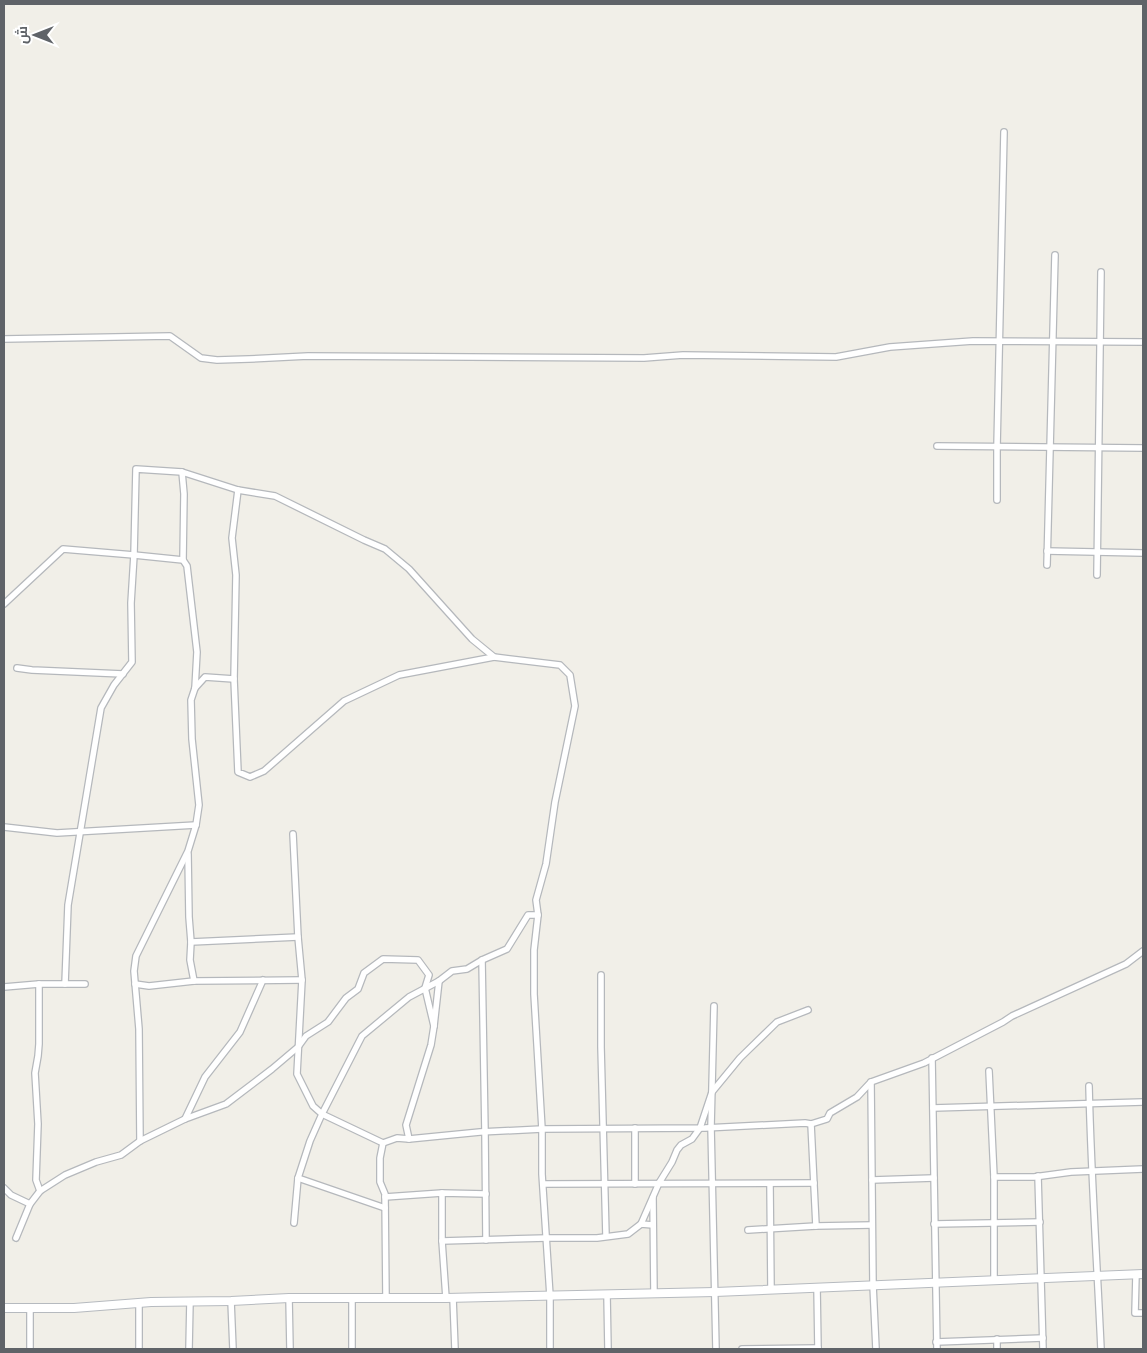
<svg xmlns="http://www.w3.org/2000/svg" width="1147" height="1353" font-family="'Nunito Sans',Cairo,sans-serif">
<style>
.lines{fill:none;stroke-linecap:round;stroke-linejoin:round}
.minor-casing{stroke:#b5b8bc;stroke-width:8}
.secondary-casing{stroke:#b6babf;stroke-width:10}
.minor{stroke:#fff;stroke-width:5.5}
.secondary{stroke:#fff;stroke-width:8}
</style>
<rect width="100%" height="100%" fill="#f1efe8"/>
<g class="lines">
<defs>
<g id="minor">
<polyline points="4,339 170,336 201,358 217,360 249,359 308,356 644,358 683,355 836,357 890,347 973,341 1143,342"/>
<polyline points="937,446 1143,448"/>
<polyline points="182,472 184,494 183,560"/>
<polyline points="238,490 232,538 236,575 234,679 238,772 250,777 264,771 344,701 399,675 494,657"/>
<polyline points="997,500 997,447 1004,132"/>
<polyline points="1047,551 1143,553"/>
<polyline points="1047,565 1055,255"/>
<polyline points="1097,575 1101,272"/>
<polyline points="4,604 63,549 134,555 183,560 187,566 197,652 195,688 191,700 192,739 199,805 196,825 188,851 136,956 134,971 139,1029 140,1141"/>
<polyline points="17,668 32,670 123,674"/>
<polyline points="195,688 205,677 234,679"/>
<polyline points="4,827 57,833 196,825"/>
<polyline points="293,834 298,937 302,980 297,1074 313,1106 322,1114 383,1143"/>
<polyline points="188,854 189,917 191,942 190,960 194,981"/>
<polyline points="191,942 298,937"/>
<polyline points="482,960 485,1132 486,1240"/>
<polyline points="601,975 601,1047 606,1236"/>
<polyline points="39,984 39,1044 38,1056 35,1073 38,1124 36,1180 40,1191"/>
<polyline points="65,984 68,905 101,708 114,685 132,662 131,603 134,555 136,469 182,472 238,490 275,496 364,540 385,549 409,569 472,639 494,657 560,665 570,675 575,706 555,802 546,864 536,900 538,915 534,950 534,994 542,1129 542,1174 550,1296 550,1349"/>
<polyline points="135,984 149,986 194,981 302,980"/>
<polyline points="4,987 39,984 85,984"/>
<polyline points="714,1006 711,1127 716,1349"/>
<polyline points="932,1058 937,1349"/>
<polyline points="989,1071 994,1177 994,1280"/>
<polyline points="871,1082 873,1285 876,1349"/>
<path d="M1089,1086C1091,1174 1097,1261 1101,1349"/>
<polyline points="933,1108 1143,1102"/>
<polyline points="185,1119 226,1104 272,1069 298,1047 306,1036 328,1022 346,998 358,989 364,973 383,959 418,960 429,975 425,988 434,1026"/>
<polyline points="811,1124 816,1226"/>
<polyline points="635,1128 635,1184"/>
<polyline points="409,1139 406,1125 431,1045 434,1026 439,981"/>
<polyline points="1038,1176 1043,1349"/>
<polyline points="994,1177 1034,1177 1071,1172 1143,1169"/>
<polyline points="298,1178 385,1208"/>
<polyline points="872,1180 934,1178"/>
<polyline points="543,1184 814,1183"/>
<polyline points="770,1184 771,1289"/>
<polyline points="4,1188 11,1195 30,1204"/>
<polyline points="442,1193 442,1241 446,1298"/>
<polyline points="385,1197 442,1193 486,1194"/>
<polyline points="653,1198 654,1294"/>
<polyline points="294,1223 298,1178 310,1141 322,1114 362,1036 409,997 439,981 452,971 467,969 482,960 507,949 528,915 538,915"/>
<polyline points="641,1224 659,1183 672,1162 677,1150 681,1145 692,1139 700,1128 712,1092 740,1058 777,1022 808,1010"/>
<polyline points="934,1224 1040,1222"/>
<polyline points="748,1230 816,1226 872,1225"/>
<polyline points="16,1238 30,1204 40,1191 65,1175 96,1162 121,1155 140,1141 185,1119 205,1077 240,1032 263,980"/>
<polyline points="442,1241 547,1238 597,1238 628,1234 641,1224 653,1225"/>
<polyline points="1136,1275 1135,1313 1143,1313"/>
<polyline points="817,1287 818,1349"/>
<polyline points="607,1295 608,1349"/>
<polyline points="289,1298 290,1349"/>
<polyline points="352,1298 352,1349"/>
<polyline points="386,1298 385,1194 380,1182 380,1158 383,1143 397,1138 409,1139 480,1132 542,1129 705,1128 805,1123 811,1124 827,1119 830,1113 857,1097 871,1082 924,1063 1003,1022 1012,1016 1126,964 1143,951"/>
<polyline points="453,1298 455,1349"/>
<polyline points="231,1301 233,1349"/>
<polyline points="30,1309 30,1349"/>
<polyline points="997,1339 997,1349"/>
<polyline points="936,1342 1043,1338"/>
<polyline points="139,1349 139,1303"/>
<polyline points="189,1349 190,1301"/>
<polyline points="742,1349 818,1348"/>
</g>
<polyline id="secondary" points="4,1308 74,1308 151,1302 231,1301 289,1298 446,1298 715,1292 1143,1274"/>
</defs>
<use href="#minor" class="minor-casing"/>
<use href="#secondary" class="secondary-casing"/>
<use href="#minor" class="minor"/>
<use href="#secondary" class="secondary"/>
</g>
<rect width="1147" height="1353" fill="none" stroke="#5f6368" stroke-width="10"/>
<g transform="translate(35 35) rotate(270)" stroke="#ffffff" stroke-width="4" paint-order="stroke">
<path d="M0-4L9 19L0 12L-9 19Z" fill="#5f6368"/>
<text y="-8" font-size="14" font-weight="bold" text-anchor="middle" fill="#5f6368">ش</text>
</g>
</svg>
